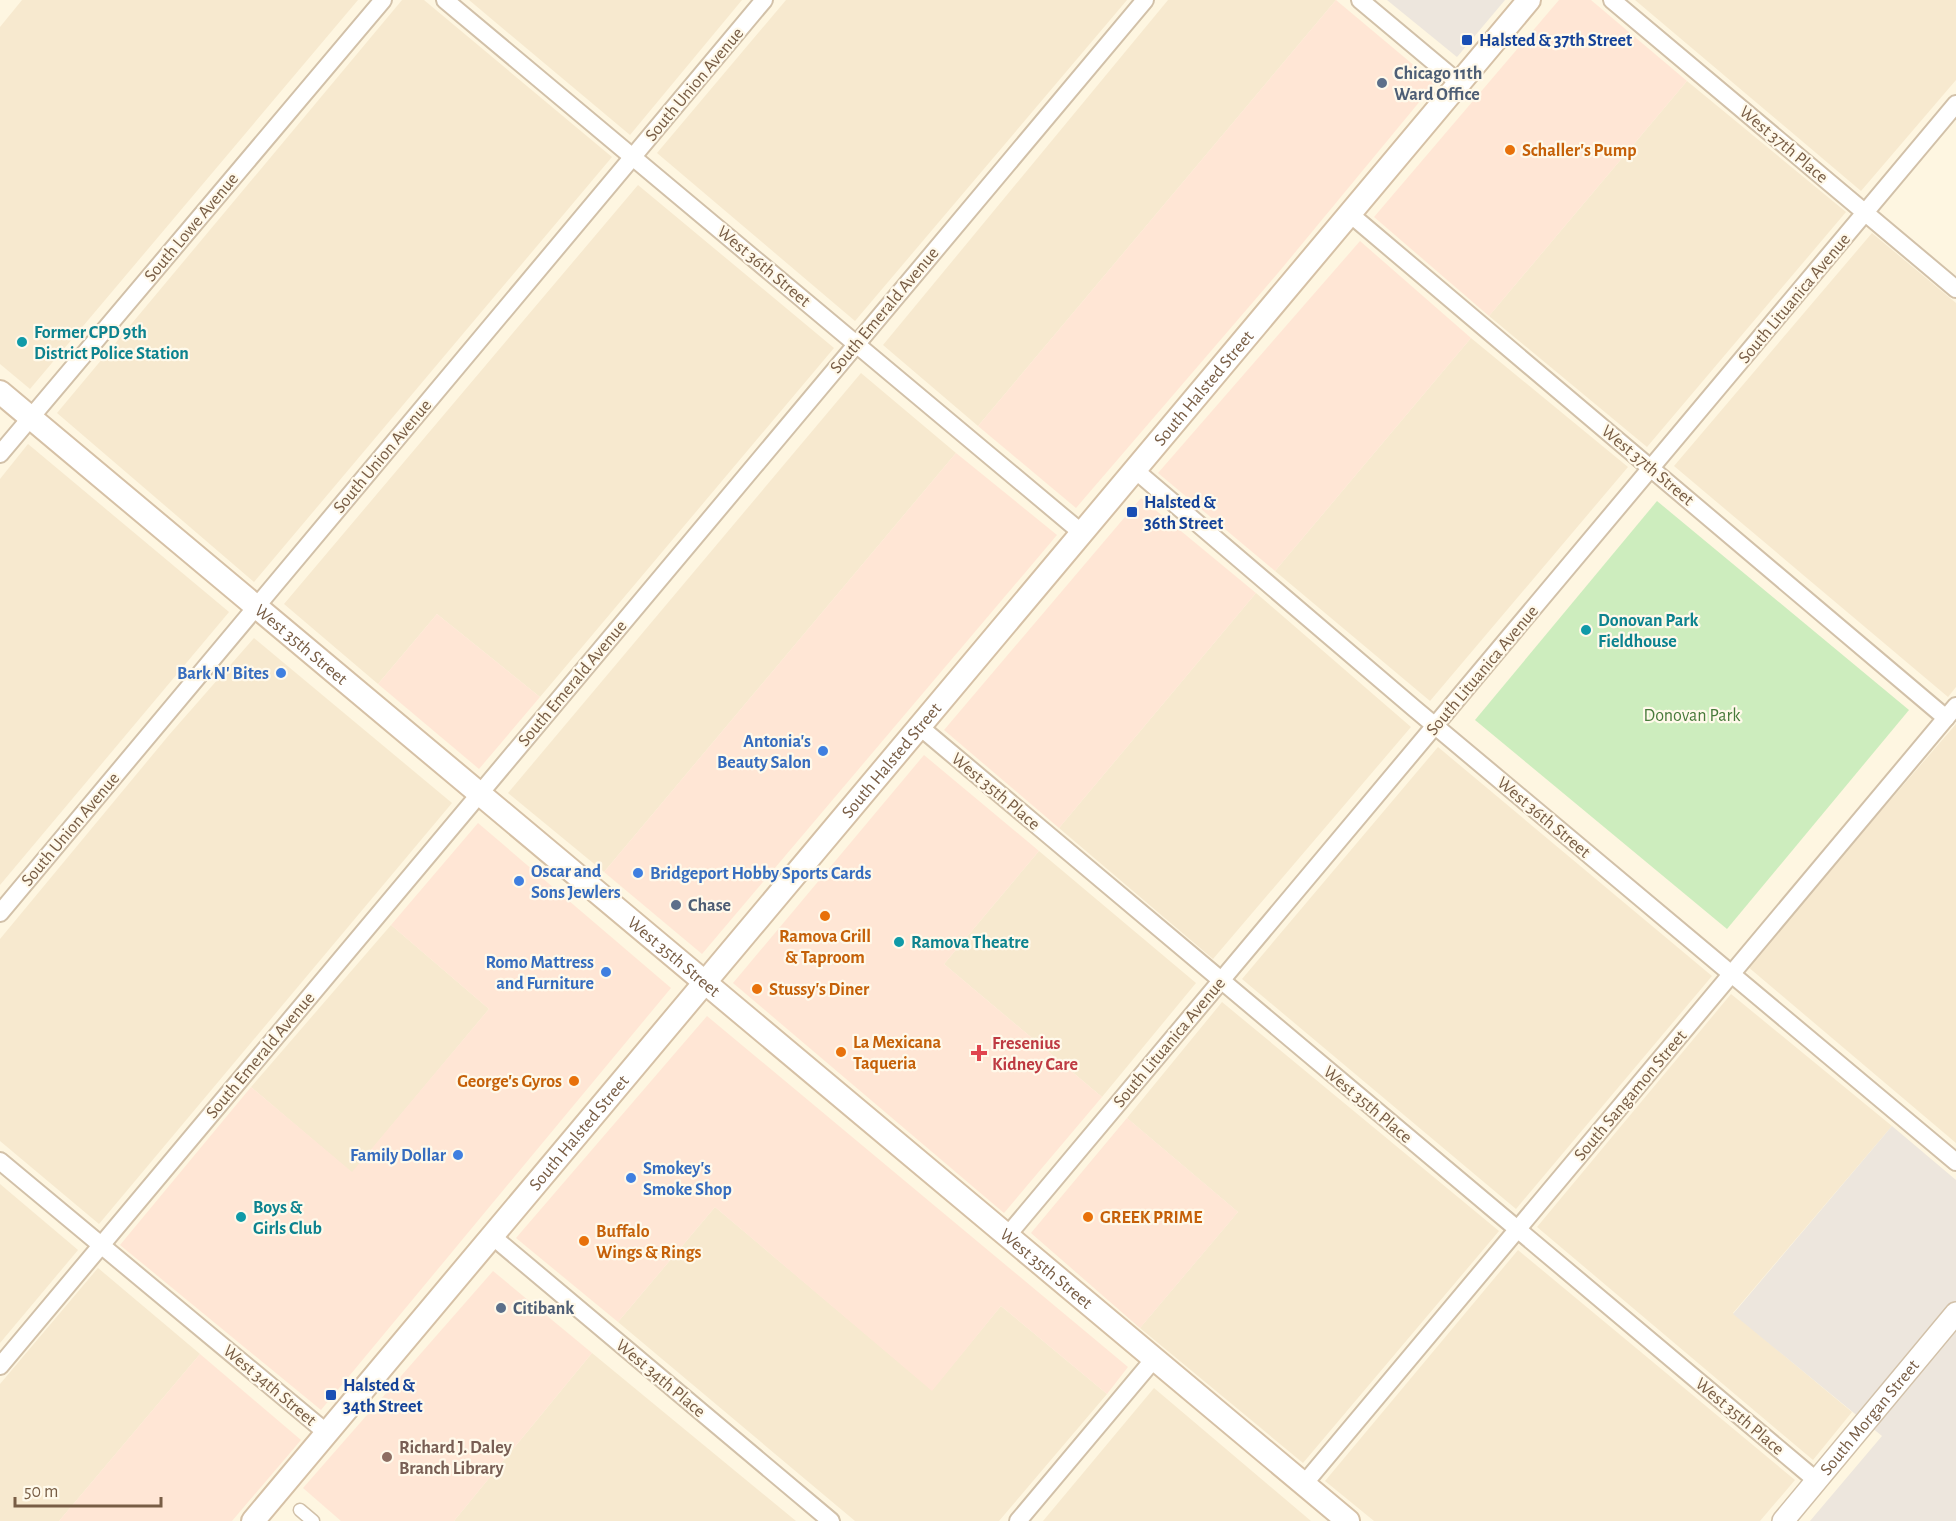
<svg xmlns="http://www.w3.org/2000/svg" width="1956" height="1521" font-family="'Alegreya Sans',sans-serif">
<style>
.residential{fill:#f7e9cf}
.commercial{fill:#ffe6d5}
.industrial{fill:#ede6dd}
.green{fill:#cdedbe}
.lines{fill:none;stroke-linecap:round;stroke-linejoin:round}
.pedestrian-casing{stroke:#d2c1a9;stroke-width:15}
.minor-casing{stroke:#d2c1a9;stroke-width:20}
.tertiary-casing{stroke:#d2c1a9;stroke-width:24}
.secondary-casing{stroke:#d6c1a6;stroke-width:26}
.pedestrian{stroke:#fff;stroke-width:12}
.minor{stroke:#fff;stroke-width:16}
.tertiary{stroke:#fff;stroke-width:21}
.secondary{stroke:#fff;stroke-width:22}
.transit-dot{fill:#1a4fb4;stroke:#fff9ea;stroke-width:2}
.service-dot{fill:#5c6f8a;stroke:#fff9ea;stroke-width:2}
.food-dot{fill:#e8710a;stroke:#fff9ea;stroke-width:2}
.culture-dot{fill:#0f9aa8;stroke:#fff9ea;stroke-width:2}
.shop-dot{fill:#3f7fe0;stroke:#fff9ea;stroke-width:2}
.health-dot{fill:#e0444e;stroke:#fff9ea;stroke-width:2}
.education-dot{fill:#8d6e63;stroke:#fff9ea;stroke-width:2}
.labels{text-anchor:middle;stroke-width:4.5;stroke-linejoin:round;paint-order:stroke}
.transit-label{font-size:18px;font-weight:bold;fill:#164399;stroke:#fff9ea;text-anchor:start}
.service-label{font-size:18px;font-weight:bold;fill:#4e5e75;stroke:#fff9ea;text-anchor:start}
.street-label{font-size:18px;fill:#785d45;stroke:#fff9ea}
.food-label{font-size:18px;font-weight:bold;fill:#c56008;stroke:#fff9ea;text-anchor:start}
.culture-label{font-size:18px;font-weight:bold;fill:#0d838f;stroke:#fff9ea;text-anchor:start}
.shop-label{font-size:18px;font-weight:bold;fill:#366cbe;stroke:#fff9ea;text-anchor:end}
.park-label{font-size:18px;fill:#477a3a;stroke:#fff9ea}
.health-label{font-size:18px;font-weight:bold;fill:#be3a42;stroke:#fff9ea;text-anchor:start}
.education-label{font-size:18px;font-weight:bold;fill:#785e54;stroke:#fff9ea;text-anchor:start}
</style>
<rect width="100%" height="100%" fill="#fef6e1"/>
<g class="residential">
<polygon points="22,0 358,0 30,389 0,364 0,27"/>
<polygon points="402,0 424,0 612,157 254,582 57,413"/>
<polygon points="469,0 742,0 630,135"/>
<polygon points="786,0 1127,0 855,321 657,153"/>
<polygon points="1168,0 1336,0 978,426 883,345"/>
<polygon points="1635,0 1956,0 1956,80 1861,191"/>
<polygon points="1687,81 1846,212 1647,447 1489,316"/>
<polygon points="638,185 834,348 540,697 437,614 378,684 284,604"/>
<polygon points="1872,233 1956,303 1956,687 1948,697 1674,466"/>
<polygon points="1471,338 1628,467 1430,701 1275,571"/>
<polygon points="861,373 956,453 604,872 508,793"/>
<polygon points="28,444 229,612 0,885 0,479"/>
<polygon points="1256,593 1411,727 1213,959 1059,828"/>
<polygon points="254,638 452,803 99,1224 0,1141 0,939 169,735"/>
<polygon points="1956,724 1956,1143 1747,966"/>
<polygon points="1438,747 1712,976 1516,1209 1242,979"/>
<polygon points="1039,851 1196,983 1102,1097 944,964"/>
<polygon points="391,925 489,1009 352,1173 251,1087"/>
<polygon points="1731,994 1892,1126 1733,1313 1852,1412 1813,1460 1537,1227"/>
<polygon points="1222,1002 1499,1231 1303,1463 1140,1328 1238,1212 1127,1118"/>
<polygon points="0,1184 78,1250 0,1343"/>
<polygon points="715,1207 932,1390 1001,1306 1107,1394 999,1521 855,1521 618,1322"/>
<polygon points="1518,1250 1795,1480 1760,1521 1374,1521 1325,1481"/>
<polygon points="98,1268 200,1354 59,1521 0,1521 0,1384"/>
<polygon points="592,1353 796,1521 454,1521"/>
<polygon points="1154,1388 1311,1521 1043,1521"/>
</g>
<g class="commercial">
<polygon points="1336,0 1435,83 1278,273 1076,508 978,426"/>
<polygon points="1559,0 1591,0 1687,81 1489,316 1374,217"/>
<polygon points="1360,241 1471,338 1275,571 1158,473"/>
<polygon points="956,453 1057,535 702,954 604,872"/>
<polygon points="1141,498 1256,593 1059,828 944,730"/>
<polygon points="437,614 540,697 479,769 378,684"/>
<polygon points="924,755 1039,851 944,964 1102,1097 1004,1213 733,983"/>
<polygon points="478,823 671,988 321,1410 120,1245 251,1087 352,1172 489,1009 391,925"/>
<polygon points="707,1016 1128,1367 1107,1394 1001,1306 932,1391 715,1207 618,1322 516,1238"/>
<polygon points="1127,1118 1238,1212 1140,1328 1031,1233"/>
<polygon points="493,1271 592,1353 454,1521 341,1521 303,1488"/>
<polygon points="200,1354 301,1440 232,1521 59,1521"/>
</g>
<g class="industrial">
<polygon points="1387,0 1505,0 1457,57"/>
<polygon points="1892,1126 1956,1180 1956,1521 1810,1521 1882,1436 1733,1314"/>
</g>
<polygon class="green" points="1657,501 1909,710 1727,929 1475,720"/>
<g class="lines">
<defs>
<polyline id="pedestrian" points="300,1510 313,1521"/>
<g id="minor">
<polyline points="445,0 1082,533"/>
<polyline points="1360,0 1459,83"/>
<polyline points="1612,0 1956,289"/>
<polyline points="1350,214 1946,718"/>
<polyline points="0,454 383,0"/>
<polyline points="1135,470 1415,709 1956,1162"/>
<polyline points="920,727 1817,1481"/>
<polyline points="0,913 764,0"/>
<polyline points="0,1161 327,1433"/>
<polyline points="492,1236 831,1521"/>
<polyline points="1007,1236 1956,104"/>
<polyline points="0,1366 1145,0"/>
<polyline points="1304,1484 1956,706"/>
<polyline points="1018,1521 1154,1359"/>
</g>
<g id="tertiary">
<path id="s1" d="M1783,1521L1956,1313"/>
</g>
<g id="secondary">
<path id="s2" d="M0,392L1348,1521"/>
<path id="s3" d="M253,1521L1529,0"/>
</g>
</defs>
<use href="#pedestrian" class="pedestrian-casing"/>
<use href="#minor" class="minor-casing"/>
<use href="#tertiary" class="tertiary-casing"/>
<use href="#secondary" class="secondary-casing"/>
<use href="#pedestrian" class="pedestrian"/>
<use href="#minor" class="minor"/>
<use href="#tertiary" class="tertiary"/>
<use href="#secondary" class="secondary"/>
</g>
<g class="transit-dot">
<rect x="1461" y="34" width="12" height="12" rx="3"/>
<rect x="1126" y="506" width="12" height="12" rx="3"/>
<rect x="325" y="1389" width="12" height="12" rx="3"/>
</g>
<g class="service-dot">
<circle cx="1382" cy="83" r="6"/>
<circle cx="676" cy="905" r="6"/>
<circle cx="501" cy="1308" r="6"/>
</g>
<g class="food-dot">
<circle cx="1510" cy="150" r="6"/>
<circle cx="825" cy="916" r="6"/>
<circle cx="757" cy="989" r="6"/>
<circle cx="841" cy="1052" r="6"/>
<circle cx="574" cy="1081" r="6"/>
<circle cx="1088" cy="1217" r="6"/>
<circle cx="584" cy="1241" r="6"/>
</g>
<g class="culture-dot">
<circle cx="22" cy="342" r="6"/>
<circle cx="1586" cy="630" r="6"/>
<circle cx="899" cy="942" r="6"/>
<circle cx="241" cy="1217" r="6"/>
</g>
<g class="shop-dot">
<circle cx="281" cy="673" r="6"/>
<circle cx="823" cy="751" r="6"/>
<circle cx="638" cy="873" r="6"/>
<circle cx="519" cy="881" r="6"/>
<circle cx="606" cy="972" r="6"/>
<circle cx="458" cy="1155" r="6"/>
<circle cx="631" cy="1178" r="6"/>
</g>
<path class="health-dot" d="M976 1044h6v6h6v6h-6v6h-6v-6h-6v-6h6z"/>
<circle class="education-dot" cx="387" cy="1457" r="6"/>
<g class="labels">
<g class="transit-label">
<text x="1479" y="46">Halsted &amp; 37th Street</text>
<text x="1144" y="508">Halsted &amp;<tspan x="1144" dy="21">36th Street</tspan></text>
<text x="343" y="1391">Halsted &amp;<tspan x="343" dy="21">34th Street</tspan></text>
</g>
<g class="service-label">
<text x="1394" y="79">Chicago 11th<tspan x="1394" dy="21">Ward Office</tspan></text>
<text x="688" y="911">Chase</text>
<text x="513" y="1314">Citibank</text>
</g>
<g class="street-label">
<text transform="translate(694 84) rotate(-50)" y="6">South Union Avenue</text>
<text transform="translate(1784 144) rotate(40)" y="6">West 37th Place</text>
<text transform="translate(191 227) rotate(-50)" y="6">South Lowe Avenue</text>
<text transform="translate(764 266) rotate(40)" y="6">West 36th Street</text>
<text transform="translate(1794 298) rotate(-50)" y="6">South Lituanica Avenue</text>
<text transform="translate(884 310) rotate(-50)" y="6">South Emerald Avenue</text>
<text dy="6" stroke="none"><textPath href="#s3" startOffset="1479">South Halsted Street</textPath></text>
<text transform="translate(382 456) rotate(-50)" y="6">South Union Avenue</text>
<text transform="translate(1648 465) rotate(40)" y="6">West 37th Street</text>
<text dy="6" stroke="none"><textPath href="#s2" startOffset="393">West 35th Street</textPath></text>
<text transform="translate(1482 670) rotate(-50)" y="6">South Lituanica Avenue</text>
<text transform="translate(572 683) rotate(-50)" y="6">South Emerald Avenue</text>
<text dy="6" stroke="none"><textPath href="#s3" startOffset="993">South Halsted Street</textPath></text>
<text transform="translate(996 791) rotate(40)" y="6">West 35th Place</text>
<text transform="translate(1544 817) rotate(40)" y="6">West 36th Street</text>
<text transform="translate(70 829) rotate(-50)" y="6">South Union Avenue</text>
<text dy="6" stroke="none"><textPath href="#s2" startOffset="879">West 35th Street</textPath></text>
<text transform="translate(1169 1042) rotate(-50)" y="6">South Lituanica Avenue</text>
<text transform="translate(260 1055) rotate(-50)" y="6">South Emerald Avenue</text>
<text transform="translate(1630 1095) rotate(-50)" y="6">South Sangamon Street</text>
<text transform="translate(1368 1104) rotate(40)" y="6">West 35th Place</text>
<text dy="6" stroke="none"><textPath href="#s3" startOffset="507">South Halsted Street</textPath></text>
<text dy="6" stroke="none"><textPath href="#s2" startOffset="1365">West 35th Street</textPath></text>
<text transform="translate(661 1378) rotate(40)" y="6">West 34th Place</text>
<text transform="translate(270 1385) rotate(40)" y="6">West 34th Street</text>
<text transform="translate(1740 1416) rotate(40)" y="6">West 35th Place</text>
<text dy="6" stroke="none"><textPath href="#s1" startOffset="135">South Morgan Street</textPath></text>
</g>
<g class="food-label">
<text x="1522" y="156">Schaller's Pump</text>
<text x="825" y="942" text-anchor="middle">Ramova Grill<tspan x="825" dy="21">&amp; Taproom</tspan></text>
<text x="769" y="995">Stussy's Diner</text>
<text x="853" y="1048">La Mexicana<tspan x="853" dy="21">Taqueria</tspan></text>
<text x="562" y="1087" text-anchor="end">George's Gyros</text>
<text x="1100" y="1223">GREEK PRIME</text>
<text x="596" y="1237">Buffalo<tspan x="596" dy="21">Wings &amp; Rings</tspan></text>
</g>
<g class="culture-label">
<text x="34" y="338">Former CPD 9th<tspan x="34" dy="21">District Police Station</tspan></text>
<text x="1598" y="626">Donovan Park<tspan x="1598" dy="21">Fieldhouse</tspan></text>
<text x="911" y="948">Ramova Theatre</text>
<text x="253" y="1213">Boys &amp;<tspan x="253" dy="21">Girls Club</tspan></text>
</g>
<g class="shop-label">
<text x="269" y="679">Bark N' Bites</text>
<text x="811" y="747">Antonia's<tspan x="811" dy="21">Beauty Salon</tspan></text>
<text x="531" y="877" text-anchor="start">Oscar and<tspan x="531" dy="21">Sons Jewlers</tspan></text>
<text x="650" y="879" text-anchor="start">Bridgeport Hobby Sports Cards</text>
<text x="594" y="968">Romo Mattress<tspan x="594" dy="21">and Furniture</tspan></text>
<text x="446" y="1161">Family Dollar</text>
<text x="643" y="1174" text-anchor="start">Smokey's<tspan x="643" dy="21">Smoke Shop</tspan></text>
</g>
<g class="park-label">
<text x="1692" y="721">Donovan Park</text>
</g>
<g class="health-label">
<text x="992" y="1049">Fresenius<tspan x="992" dy="21">Kidney Care</tspan></text>
</g>
<g class="education-label">
<text x="399" y="1453">Richard J. Daley<tspan x="399" dy="21">Branch Library</tspan></text>
</g>
</g>
<path d="M15 1497v9h146v-9" fill="none" stroke="#785d45" stroke-width="3"/>
<text x="24" y="1497" font-size="18" fill="#785d45" stroke="#fff9ea" stroke-width="4.5" paint-order="stroke">50 m</text>
</svg>
